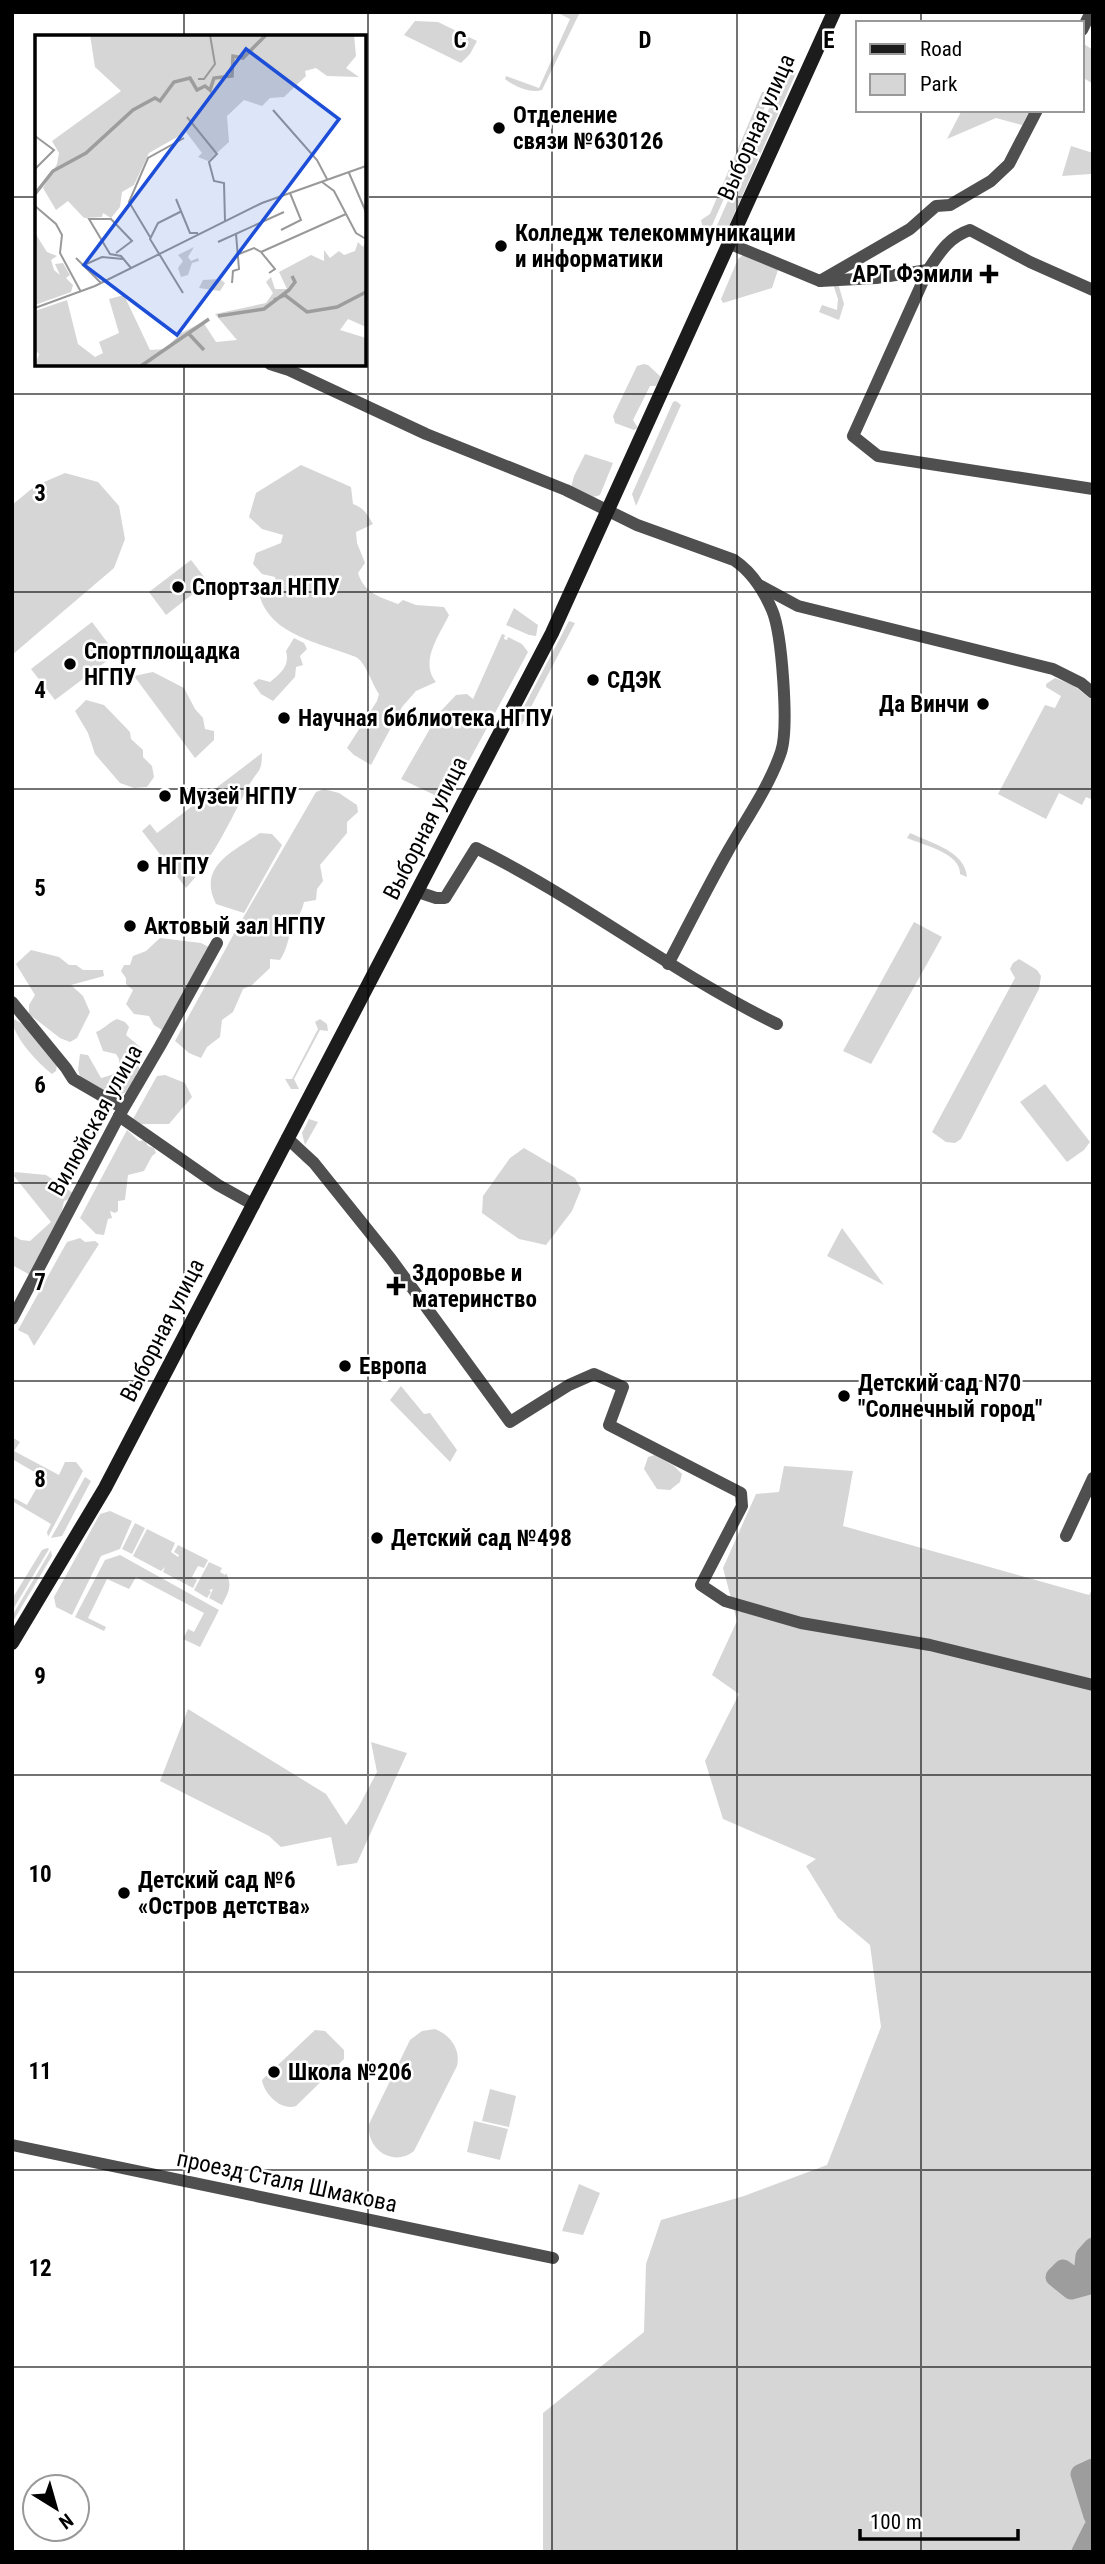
<svg xmlns="http://www.w3.org/2000/svg" width="1105" height="2564" font-family="'Roboto Condensed',sans-serif">
<style>
.green{fill:#d6d6d6}
.lines{fill:none;stroke-linecap:round;stroke-linejoin:round}
.river{stroke:#9d9d9d;stroke-width:19}
.street{stroke:#4f4f4f;stroke-width:12}
.secondary{stroke:#1c1c1c;stroke-width:14}
.grid{fill:none;stroke:#000;stroke-width:2;stroke-opacity:0.55}
.poi-dot{fill:#000;stroke:#fff;stroke-width:2.5}
.labels{text-anchor:middle;stroke-width:5;stroke-linejoin:round;paint-order:stroke}
.poi-label{font-size:23px;font-weight:bold;fill:#000;stroke:#fff;text-anchor:start}
.street-label{font-size:23px;fill:#000;stroke:#fff}
.inset-river{fill:none;stroke:#9d9d9d;stroke-width:3.5}
.inset-road{fill:none;stroke:#999;stroke-width:2}
.view{fill:#1d4ed8;fill-opacity:0.15;stroke:#1d4ed8;stroke-width:3.5}
.inset-edge{fill:none;stroke:#000;stroke-width:3.5}
.grid-label{font-size:23px;text-anchor:middle;font-weight:bold;fill:#000;stroke:#fff;stroke-width:5;stroke-linejoin:round;paint-order:stroke}
</style>
<rect width="100%" height="100%" fill="#fff"/>
<g class="green">
<path d="M556,12H580L542,90C531,94 513,86 505,79L506,76L539,88L570,19Z"/>
<polygon points="415,21 438,22 477,41 470,54 461,63 404,35"/>
<polygon points="1084,44 1093,50 1093,84 1082,77"/>
<polygon points="787,68 796,73 728,228 725,232 714,232"/>
<polygon points="762,92 771,93 710,230 703,228 701,220 710,214"/>
<polygon points="962,110 1030,110 1022,125 996,118 947,139"/>
<polygon points="1071,146 1093,153 1091,174 1062,176"/>
<polygon points="744,254 778,270 772,288 723,303 721,299 738,259"/>
<polygon points="838,283 844,304 839,320 819,312 822,305 837,310 838,299 833,284"/>
<polygon points="644,364 648,365 661,377 656,386 650,386 633,420 638,428 634,430 615,423 613,416 637,366"/>
<polygon points="676,401 681,405 636,506 632,494 673,402"/>
<path d="M585,454L613,463L600,495C588,500 581,494 571,488L574,476Z"/>
<path d="M301,465L351,487L353,504C364,508 367,514 373,524L356,532L357,543L365,563L358,573C364,593 380,597 398,604L403,600L416,605L444,607L449,615C440,634 419,662 436,682L416,691L402,707L371,765L354,755L347,748L377,701L379,694C371,682 366,663 356,657C321,643 268,635 259,593L263,587L276,583L275,577L262,574L253,564L256,553L281,543L283,535L262,529L249,517L256,493Z"/>
<polygon points="65,473 98,482 119,506 125,539 114,568 12,655 12,505 35,486"/>
<polygon points="191,560 208,582 166,615 149,592"/>
<polygon points="514,608 538,625 536,636 529,635 506,625"/>
<polygon points="569,621 575,623 521,726 517,720"/>
<polygon points="92,622 116,654 55,700 31,669"/>
<polygon points="502,634 505,635 504,639 507,640 508,637 522,644 528,652 449,798 443,799 401,779 439,713 456,695 467,694 473,699"/>
<path d="M294,638L304,643L307,649L300,656L303,665L296,667L295,677L273,701L261,694L253,683L259,679L270,682C281,673 290,666 286,651Z"/>
<polygon points="153,672 184,688 195,709 203,718 205,729 214,731 214,740 195,758 134,676"/>
<polygon points="1055,678 1073,685 1093,701 1093,800 1086,797 1082,805 1059,793 1046,819 998,794 1045,705 1055,708 1061,696 1046,687 1046,684"/>
<polygon points="86,700 104,705 130,732 131,739 143,750 143,757 152,766 154,777 147,787 134,788 120,783 95,754 88,733 75,711"/>
<path d="M262,753C262,774 257,770 248,787C229,823 214,857 186,888L142,831L150,824L157,833Z"/>
<path d="M324,789L339,793L357,805L358,812L347,822V833L320,865L323,881L317,889L316,900L304,902C301,916 293,923 290,934C287,944 286,951 280,960L270,959V968L252,985L243,989L233,1012L222,1020L220,1037L207,1047L201,1058L189,1053L175,1041L236,930L316,792Z"/>
<path d="M260,833L272,834L282,845L244,913L216,904C197,866 233,852 260,833Z"/>
<path d="M910,833C931,843 965,851 967,877L960,874C961,853 923,845 907,838Z"/>
<polygon points="914,922 942,937 871,1064 843,1051"/>
<polygon points="160,938 201,943 211,948 162,1030 154,1025 149,1016 134,1014 126,1004 133,990 126,984 126,978 121,971 124,965 130,965 133,956 146,951"/>
<polygon points="31,950 59,957 69,965 76,965 83,970 103,970 104,976 71,985 83,996 90,1012 77,1038 70,1042 60,1038 29,1014 29,1005 35,995 16,964"/>
<polygon points="1019,959 1037,970 1041,976 1039,989 961,1139 955,1143 946,1142 932,1132 1015,978 1010,969 1013,963"/>
<path d="M12,1018C24,1024 37,1034 44,1045C48,1053 50,1058 57,1064L56,1071L52,1074C38,1063 12,1036 12,1018Z"/>
<path d="M117,1019L125,1022L129,1027L126,1035L140,1047L144,1054L137,1061L140,1070L136,1074L137,1082C117,1106 104,1092 81,1080L78,1070L80,1054L88,1055L101,1078C114,1075 120,1072 119,1059L116,1054L103,1051L96,1032C104,1029 108,1023 117,1019Z"/>
<polygon points="320,1019 327,1024 328,1031 320,1030 294,1079 299,1089 291,1089 285,1079 292,1079 318,1029 315,1022"/>
<polygon points="165,1075 185,1083 192,1097 169,1124 141,1124 133,1119 157,1076"/>
<polygon points="1045,1084 1090,1142 1084,1150 1067,1162 1020,1102"/>
<polygon points="309,1119 318,1122 305,1145 302,1133"/>
<polygon points="127,1130 139,1141 145,1140 148,1146 154,1148 156,1153 152,1156 144,1171 128,1175 125,1200 118,1201 118,1211 115,1213 110,1211 112,1218 108,1219 104,1235 96,1234 80,1218"/>
<polygon points="524,1148 575,1178 581,1189 572,1211 546,1245 519,1239 482,1213 483,1196 510,1158"/>
<polygon points="15,1172 46,1175 73,1193 69,1199 64,1201 59,1224 32,1276 12,1265 12,1235 21,1240 30,1241 51,1222 14,1176"/>
<polygon points="842,1228 884,1285 827,1256"/>
<polygon points="80,1238 85,1242 95,1241 99,1244 34,1346 28,1335 18,1330 67,1242"/>
<polygon points="401,1386 424,1414 430,1413 457,1450 450,1462 390,1400"/>
<polygon points="12,1437 20,1442 14,1451 59,1475 65,1462 76,1462 83,1471 48,1537 47,1532 51,1524 12,1501 12,1497 27,1505 43,1477 12,1459"/>
<polygon points="655,1455 674,1466 682,1474 680,1482 670,1490 657,1489 644,1469 648,1457"/>
<polygon points="784,1466 853,1471 843,1526 1089,1595 1093,1588 1093,2552 543,2552 543,2413 644,2332 646,2264 661,2220 744,2196 827,2165 881,2027 870,1945 838,1918 806,1866 816,1859 723,1819 705,1761 739,1694 712,1675 737,1621 723,1568 756,1494 779,1492"/>
<polygon points="85,1477 91,1481 62,1536 51,1538"/>
<polygon points="110,1511 132,1521 120,1549 101,1556 72,1615 56,1607 54,1597 100,1514"/>
<polygon points="135,1523 145,1528 132,1554 122,1549"/>
<polygon points="147,1529 175,1543 171,1552 178,1557 179,1555 174,1552 178,1545 208,1560 204,1568 198,1566 192,1577 197,1580 193,1588 163,1572 165,1567 161,1571 133,1556"/>
<polygon points="47,1548 49,1549 12,1611 12,1599 42,1550"/>
<polygon points="51,1550 52,1556 12,1623 12,1616"/>
<polygon points="120,1555 219,1610 200,1647 183,1639 188,1629 194,1632 204,1613 136,1577 129,1589 107,1579 88,1618 106,1627 104,1631 75,1617 105,1560"/>
<path d="M209,1562L222,1568L220,1572L225,1575L226,1573C233,1586 228,1593 222,1605L209,1598L213,1589L209,1590L211,1592L207,1598L194,1590Z"/>
<polygon points="188,1709 326,1794 346,1825 358,1808 377,1772 371,1742 407,1753 357,1863 337,1866 331,1837 281,1847 269,1836 160,1781"/>
<path d="M435,2029C450,2035 461,2049 457,2066L414,2151C393,2168 366,2149 369,2124L410,2040L422,2031Z"/>
<path d="M315,2030L325,2031L344,2050V2059L296,2106C281,2111 264,2094 262,2080Z"/>
<polygon points="490,2089 516,2096 509,2127 482,2121"/>
<polygon points="474,2121 508,2129 500,2160 467,2152"/>
<polygon points="579,2184 600,2193 583,2235 562,2231"/>
</g>
<g class="lines">
<g class="river">
<polyline points="1093,2247 1085,2256 1083,2275 1074,2277 1063,2269 1055,2277 1071,2290 1093,2284"/>
<polyline points="1093,2468 1080,2474 1093,2516"/>
<polyline points="1081,2552 1093,2528"/>
</g>
<g class="street">
<polyline points="1082,30 1091,12"/>
<polyline points="728,243 820,281 876,278 928,270"/>
<polyline points="820,281 910,229 936,206 950,205 991,181 1009,164 1037,110"/>
<path d="M1093,290L1030,262L970,230C949,237 940,252 928,270L853,436L878,456L1093,489"/>
<path d="M270,364L289,370L426,434L566,490L637,525L734,560C752,572 763,589 772,610C782,633 789,728 781,752C769,787 746,819 728,851C707,888 688,926 668,964"/>
<polyline points="759,585 798,606 1053,669 1081,683 1093,693"/>
<path d="M418,892L436,898H445L476,848C580,899 672,973 777,1024"/>
<polyline points="12,1002 66,1068 73,1079 123,1108"/>
<polyline points="119,1116 218,1185 254,1205"/>
<polyline points="287,1138 314,1163 391,1259 510,1422 569,1385 594,1374 623,1387 609,1425 741,1493 742,1506 701,1585 725,1601 801,1623 930,1645 1093,1685"/>
<polyline points="12,1319 119,1116 160,1046 217,943"/>
<polyline points="1066,1536 1093,1478"/>
<polyline points="12,2145 553,2258"/>
</g>
<polyline class="secondary" points="12,1643 105,1488 552,633 834,12"/>
</g>
<path class="grid" d="M184,12V37M368,12V2552M552,12V2552M737,12V2552M921,12V23M921,110V2552M12,197H37M364,197H1093M184,364V2552M12,394H1093M12,592H1093M12,789H1093M12,986H1093M12,1183H1093M12,1381H1093M12,1578H1093M12,1775H1093M12,1972H1093M12,2170H1093M12,2367H1093"/>
<g class="poi-dot">
<circle cx="499" cy="128" r="7"/>
<circle cx="501" cy="246" r="7"/>
<path d="M985.5 263.5h7v7h7v7h-7v7h-7v-7h-7v-7h7z"/>
<circle cx="178" cy="587" r="7"/>
<circle cx="70" cy="664" r="7"/>
<circle cx="593" cy="680" r="7"/>
<circle cx="983" cy="704" r="7"/>
<circle cx="284" cy="718" r="7"/>
<circle cx="165" cy="796" r="7"/>
<circle cx="143" cy="866" r="7"/>
<circle cx="130" cy="926" r="7"/>
<path d="M392.5 1275.5h7v7h7v7h-7v7h-7v-7h-7v-7h7z"/>
<circle cx="345" cy="1366" r="7"/>
<circle cx="844" cy="1396" r="7"/>
<circle cx="377" cy="1538" r="7"/>
<circle cx="124" cy="1893" r="7"/>
<circle cx="274" cy="2072" r="7"/>
</g>
<g class="labels">
<g class="poi-label">
<text x="513" y="123">Отделение<tspan x="513" dy="26">связи №630126</tspan></text>
<text x="515" y="241">Колледж телекоммуникации<tspan x="515" dy="26">и информатики</tspan></text>
<text x="973" y="282" text-anchor="end">АРТ Фэмили</text>
<text x="192" y="595">Спортзал НГПУ</text>
<text x="84" y="659">Спортплощадка<tspan x="84" dy="26">НГПУ</tspan></text>
<text x="607" y="688">СДЭК</text>
<text x="969" y="712" text-anchor="end">Да Винчи</text>
<text x="298" y="726">Научная библиотека НГПУ</text>
<text x="179" y="804">Музей НГПУ</text>
<text x="157" y="874">НГПУ</text>
<text x="144" y="934">Актовый зал НГПУ</text>
<text x="412" y="1281">Здоровье и<tspan x="412" dy="26">материнство</tspan></text>
<text x="359" y="1374">Европа</text>
<text x="858" y="1391">Детский сад N70<tspan x="858" dy="26">"Солнечный город"</tspan></text>
<text x="391" y="1546">Детский сад №498</text>
<text x="138" y="1888">Детский сад №6<tspan x="138" dy="26">«Остров детства»</tspan></text>
<text x="288" y="2080">Школа №206</text>
</g>
<g class="street-label">
<text transform="translate(756 127) rotate(-66)" y="8">Выборная улица</text>
<text transform="translate(425 828) rotate(-63)" y="8">Выборная улица</text>
<text transform="translate(95 1120) rotate(-61)" y="8">Вилюйская улица</text>
<text transform="translate(162 1330) rotate(-63)" y="8">Выборная улица</text>
<text transform="translate(287 2181) rotate(12)" y="8">проезд Сталя Шмакова</text>
</g>
</g>
<g transform="translate(35 35)">
<rect width="331" height="331" fill="#fff"/>
<path d="M55,0H319L321,21L311,33L324,42L292,41L281,33L270,36L271,41L249,62L235,63L227,71L209,65L192,81L194,107L173,126L163,122L167,118L151,97L114,118L99,150L87,157L85,172L76,183L68,178L67,182L49,183L33,166L21,175L8,153L22,129L24,118L17,106L86,56L60,32ZM0,198L12,217L22,221L16,225L19,235L25,240L20,229L28,228L35,240L31,243L38,250L36,257L0,270ZM331,205V292L313,284L305,295L331,303V331H0L4,319L0,315V276L32,265L43,309L60,322L68,318L64,307L84,298L74,264L89,260L115,315L130,314L146,298L168,287L181,307L202,305L180,279L231,268L238,258L231,247L236,242L240,254H252L244,237L276,220L289,226V215L295,223L304,216L309,220L320,216L323,207L328,212ZM159,212L153,222L156,226L163,223L164,226L157,228L153,240L146,242L143,233L148,226L143,220ZM185,244L190,248L185,256L164,253L168,245Z" fill="#d6d6d6"/>
<path class="inset-river" d="M0,159L18,136L51,118L98,75L120,63L125,66L139,47L155,43L162,55L170,51L175,55L179,43L197,41L198,21L208,23L231,0M239,265L250,260L272,277L302,272L331,257M183,281L229,274L254,255L260,247L257,241M154,299L169,315M106,331L174,284"/>
<path class="inset-road" d="M163,44H169L180,29L175,0M238,75L282,125L292,144M152,82L182,119L174,127L179,146L189,148L190,186M0,101L19,115L0,134M314,138L331,177M287,147L299,156L321,198L331,204M141,164L155,198H163M0,171L21,189L27,200L25,218L46,257M147,176L123,188L115,204L148,258M246,195L266,185L255,158M115,202L94,167L113,123L149,103M183,207L249,177M226,217L311,179M81,218L97,206L76,184H54L75,219L86,221L96,233M204,219L219,213L226,217L240,234L234,238M41,223L66,248M49,230L67,222L88,224M197,248L198,236L204,234L201,199M0,273L60,251L227,168L331,131"/>
<path class="view" d="M211,14L304,84L142,300L49,230Z"/>
<rect width="331" height="331" class="inset-edge"/>
</g>
<g class="grid-label">
<text x="460" y="48">C</text>
<text x="645" y="48">D</text>
<text x="829" y="48">E</text>
<text x="40" y="501">3</text>
<text x="40" y="698">4</text>
<text x="40" y="896">5</text>
<text x="40" y="1093">6</text>
<text x="40" y="1290">7</text>
<text x="40" y="1487">8</text>
<text x="40" y="1684">9</text>
<text x="40" y="1882">10</text>
<text x="40" y="2079">11</text>
<text x="40" y="2276">12</text>
</g>
<rect width="1105" height="2564" fill="none" stroke="#000000" stroke-width="28"/>
<rect x="856" y="21" width="228" height="91" fill="#ffffff" stroke="#999999" stroke-width="2"/>
<rect x="870" y="44" width="35" height="10" fill="#1c1c1c" stroke="#999999" stroke-width="2"/>
<text x="920" y="56" font-size="21" fill="#000000">Road</text>
<rect x="870" y="74" width="35" height="21" fill="#d6d6d6" stroke="#999999" stroke-width="2"/>
<text x="920" y="91" font-size="21" fill="#000000">Park</text>
<g transform="translate(56 2508) rotate(143)"><circle r="33" fill="#ffffff" stroke="#999999" stroke-width="2"/>
<path d="M0-5L12 26L0 18L-12 26Z" fill="#000000"/>
<text y="-10" font-size="19" font-weight="bold" text-anchor="middle" fill="#000000">N</text>
</g>
<path d="M860 2529v10h158v-10" fill="none" stroke="#000000" stroke-width="3.5"/>
<text x="870" y="2529" font-size="21" fill="#000000" stroke="#ffffff" stroke-width="5" paint-order="stroke">100 m</text>
</svg>
